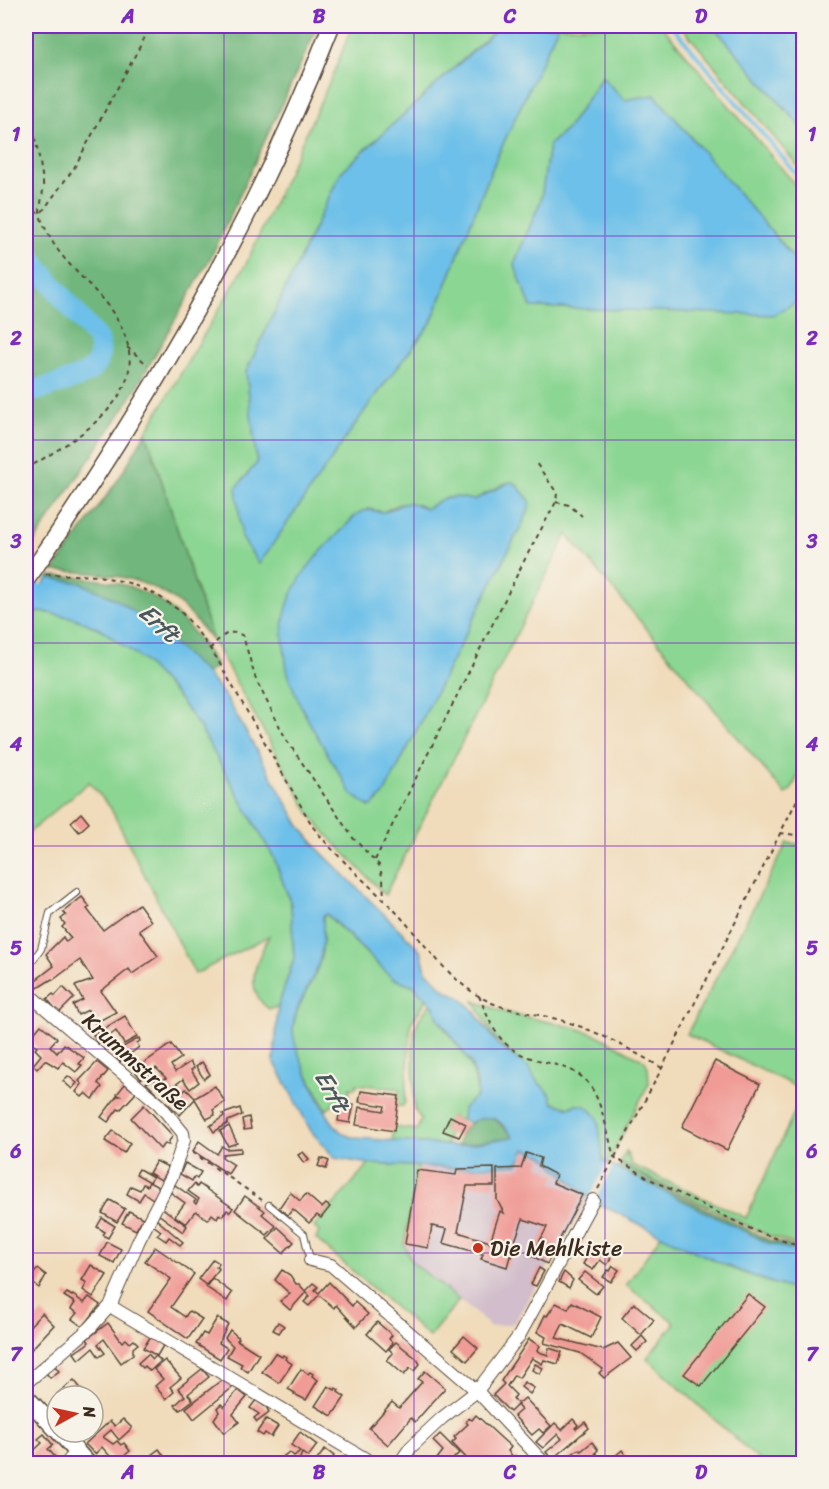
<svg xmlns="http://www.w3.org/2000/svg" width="829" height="1489" font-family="Sriracha,sans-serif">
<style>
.industrial{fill:#d1bdcb}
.green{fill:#8cd693;stroke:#648058;stroke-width:1.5;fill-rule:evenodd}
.forest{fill:#71b77d;stroke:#56704e;stroke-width:1.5}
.water{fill:#6dc0e9;stroke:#547584;stroke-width:1.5;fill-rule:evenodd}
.pier{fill:#f0dcbb}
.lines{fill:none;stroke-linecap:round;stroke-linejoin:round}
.stream{stroke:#6dc0e9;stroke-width:4}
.river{stroke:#6dc0e9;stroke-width:21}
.building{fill:#f09b96}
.lane-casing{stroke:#564536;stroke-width:8}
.street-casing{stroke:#564536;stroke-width:14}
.secondary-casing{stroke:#564536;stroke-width:19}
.path{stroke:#564536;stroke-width:2;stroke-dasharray:4.5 4.5;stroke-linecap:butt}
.lane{stroke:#fff;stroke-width:6}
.street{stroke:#fff;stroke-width:12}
.secondary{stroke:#fff;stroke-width:16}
.secondary-bridge-casing{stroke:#564536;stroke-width:19;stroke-linecap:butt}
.secondary-bridge{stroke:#fff;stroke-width:16}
.grid{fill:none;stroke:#7b2cbf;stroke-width:1.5;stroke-opacity:0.55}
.poi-dot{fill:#c8321e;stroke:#f7f3e8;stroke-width:2}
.labels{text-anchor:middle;stroke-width:4.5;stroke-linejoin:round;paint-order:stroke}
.street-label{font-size:22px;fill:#3b2a1e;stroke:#f7f3e8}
.poi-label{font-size:22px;fill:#3b2a1e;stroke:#f7f3e8;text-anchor:start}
.water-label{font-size:24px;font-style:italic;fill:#4a575b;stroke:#f7f3e8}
.neatline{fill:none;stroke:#7b2cbf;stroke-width:2}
.grid-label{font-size:20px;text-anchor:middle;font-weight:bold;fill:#7b2cbf}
</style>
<rect width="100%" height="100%" fill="#f7f3e8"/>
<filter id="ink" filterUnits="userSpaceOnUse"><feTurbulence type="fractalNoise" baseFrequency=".0167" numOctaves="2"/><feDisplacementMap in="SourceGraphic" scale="12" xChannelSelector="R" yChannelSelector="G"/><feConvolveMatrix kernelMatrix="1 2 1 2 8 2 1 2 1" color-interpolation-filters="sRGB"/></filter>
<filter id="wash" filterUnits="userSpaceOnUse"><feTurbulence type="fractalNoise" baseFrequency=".008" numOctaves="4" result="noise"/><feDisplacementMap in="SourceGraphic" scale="24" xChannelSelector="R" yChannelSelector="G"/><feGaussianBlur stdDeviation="1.35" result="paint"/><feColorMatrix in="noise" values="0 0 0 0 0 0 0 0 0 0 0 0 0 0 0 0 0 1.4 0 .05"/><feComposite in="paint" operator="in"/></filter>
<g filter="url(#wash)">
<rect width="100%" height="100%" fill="#f0dcbb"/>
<polygon class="industrial" points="525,1148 544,1156 589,1198 514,1323 489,1327 485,1321 412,1262 404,1245 418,1166 457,1168 517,1164"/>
<g class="green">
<path d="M352,26H500L341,172L246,372L257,463L370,403L431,323L496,159L558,26H662L803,194V269L655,95L625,100L602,77L567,129L549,145L541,200L514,264L802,299L803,295L804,764L791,790L785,794L567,534L385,895L328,836L310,814L213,641L146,432L246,264L335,70ZM506,483L528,512L384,794L369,807L351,793L343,529L360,512L369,509L383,512L399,504H417L426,509L430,508L442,499L456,497L474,500Z"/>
<polygon points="681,26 713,26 803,129 803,172"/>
<path d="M45,612L74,618L102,630L143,660L176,695L199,726L274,858L291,904L294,959L278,1007L269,1009C242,989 257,960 269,936L195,974L110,807L89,782L26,835V613Z"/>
<polygon points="787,843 803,845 803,1090 687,1034"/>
<path d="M326,914L392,978L413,985L427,999L411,1023L405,1102L403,1106H397L399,1089L356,1084V1088H350L348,1102H335L327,1110C316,1088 292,1054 293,1030C294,1006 313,984 320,961C324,947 323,931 323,916Z"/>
<polygon points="474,1001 504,1012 576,1028 599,1036 645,1061 648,1068 649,1083 607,1164 603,1161 601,1145 576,1104 569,1108 553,1103 550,1094 535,1079 529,1068 512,1056 494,1037"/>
<path d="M431,1003C436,1008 436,1014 439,1020C458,1050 476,1058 477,1097L464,1108L462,1119L460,1121L451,1116L443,1130L449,1133L446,1145L392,1141L394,1127L417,1130L421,1119L414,1109L413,1048L415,1029L419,1019Z"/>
<polygon points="803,1093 803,1247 769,1236 639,1173 621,1161 626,1151 632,1165 746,1218"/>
<polygon points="369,1164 418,1166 404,1245 412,1262 459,1300 429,1337 316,1239 319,1232 314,1227"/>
<polygon points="662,1234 733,1269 771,1283 803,1292 803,1463 762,1463 647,1358 675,1323 626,1285"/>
</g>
<g class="forest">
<polygon points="26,26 318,26 211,257 128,402 26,554"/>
<path d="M146,432L213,641C204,632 197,621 188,612C152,575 101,572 53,571L120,477Z"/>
<path d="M49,576C133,578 171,592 216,665L207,674L150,623L81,583L48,578Z"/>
<path d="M484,1116L492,1117L514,1137L458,1146C460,1128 469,1123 484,1116Z"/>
<polygon points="621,1163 659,1185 769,1240 803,1249 803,1253 768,1243 618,1169"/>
</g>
<g class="water">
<polygon points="500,26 558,26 496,159 431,323 370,403 259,564 242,538 236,488 257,463 246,372 341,172"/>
<polygon points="713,26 803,26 803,129"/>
<polygon points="602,77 625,100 655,95 803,269 802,299 773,315 531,307 514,264 541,200 549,145 567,129"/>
<path d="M510,482L515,483L530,501L528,512L384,794L372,806L366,805L351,793C332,759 290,699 286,662C285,651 282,637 283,626C287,588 312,559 338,534C346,527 352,516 361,512C371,507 380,514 388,511C406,503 406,498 426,509L442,499L456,497L474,500Z"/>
<path d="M48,578L81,583L115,599L150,623L207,674L227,699L300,826L320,851L421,951L426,971L445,990L458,996L471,1007L498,1045L529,1068L535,1079L550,1094L553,1103L569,1108C582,1101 589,1107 598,1118L603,1161L768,1243L803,1253V1292C730,1273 667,1237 599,1204L589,1198L544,1156L525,1149L518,1164L457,1168L369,1164L335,1158L311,1131L274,1061L278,1007L294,959L291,904L274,858L199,726L176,695L143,660L102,630L74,618L45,612L26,613V609ZM327,914L392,978L413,985L434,1007L438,1018L471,1063L477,1083V1096L463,1108L462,1119L469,1123C493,1112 498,1118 513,1137L458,1146L356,1138C348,1136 342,1134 336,1127C324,1112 293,1049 293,1031C293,1007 313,984 319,962C324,947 323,931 323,916Z"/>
</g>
<polygon class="pier" points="607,1164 613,1167 595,1201 589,1198"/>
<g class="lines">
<polyline class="stream" points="672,26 804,183"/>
<g class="river">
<path d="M26,253L99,341C100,350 101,356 96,364C88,379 42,388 26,393"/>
<polyline points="26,592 63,598"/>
</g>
</g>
<g id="blocks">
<g class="building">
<polygon points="81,813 89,823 79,832 71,822"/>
<polygon points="82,897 90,907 87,909 103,930 139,904 151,921 139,930 158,956 132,974 129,969 101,991 116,1012 95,1023 88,1010 78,1015 73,1005 83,1000 75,986 93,980 80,960 53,980 52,979 36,989 32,983 54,966 46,954 63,937 66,942 71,938 62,927 65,924 61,919 66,915 63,912"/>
<polygon points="63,987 74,998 59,1013 47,999 53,994 55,996"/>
<polygon points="125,1016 137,1037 124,1044 116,1031 98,1044 93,1035"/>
<polygon points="41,1025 57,1038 50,1046 57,1053 64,1044 84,1058 79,1064 82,1065 76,1072 63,1062 58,1068 45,1060 37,1069 33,1065 41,1055 35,1049 37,1047 29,1040 27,1043 26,1041 26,1032 31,1037"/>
<polygon points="139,1038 140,1041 137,1043 139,1047 120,1062 114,1052"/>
<polygon points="171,1044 181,1058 171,1065 175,1072 190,1062 194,1068 191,1070 199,1082 190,1089 183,1079 174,1086 175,1088 173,1090 179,1096 186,1089 195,1098 215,1086 225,1102 213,1110 215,1115 207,1119 195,1099 180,1115 146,1083 154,1079 158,1083 166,1078 156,1068 141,1079 134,1070"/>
<polygon points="715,1061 760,1084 727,1150 682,1127"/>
<polygon points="97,1062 108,1071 98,1083 102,1087 93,1099 86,1093 82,1097 76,1092 82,1084 79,1081"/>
<polygon points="202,1062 210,1074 204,1079 196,1067"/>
<polygon points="68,1076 77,1083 72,1089 63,1081"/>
<polygon points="125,1084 136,1093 120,1110 118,1109 108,1122 101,1117 117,1096 120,1096 117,1094"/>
<polygon points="361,1091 399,1096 394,1131 356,1125 359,1107 384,1111 385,1106 359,1102"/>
<polygon points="341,1102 354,1104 350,1123 338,1121"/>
<polygon points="144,1105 173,1136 169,1141 169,1145 165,1144 160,1149 131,1118"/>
<polygon points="240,1108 242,1115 228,1121 227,1124 214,1132 210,1126 224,1116 223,1114"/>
<polygon points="450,1116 466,1124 459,1137 443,1131"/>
<polygon points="249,1117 251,1129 244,1130 242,1119"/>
<polygon points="229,1126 237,1143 228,1146 220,1131"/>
<polygon points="113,1131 130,1143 124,1153 105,1141"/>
<polygon points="199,1141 217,1154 222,1146 226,1149 241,1148 241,1152 223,1154 222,1157 234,1165 228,1174 193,1151"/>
<polygon points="303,1152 309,1159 304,1163 298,1155"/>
<polygon points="526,1153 541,1158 539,1166 556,1175 553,1183 582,1195 547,1264 532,1256 547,1227 523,1219 512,1249 514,1250 512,1257 510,1256 507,1267 481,1259 483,1254 443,1243 447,1229 432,1226 428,1248 405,1244 417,1170 456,1175 457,1169 494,1168 494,1186 467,1186 458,1232 490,1242 500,1211 504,1213 497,1200 497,1169 521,1168"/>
<polygon points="321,1158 329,1161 326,1169 318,1166"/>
<polygon points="156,1161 168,1167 161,1180 149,1173"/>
<polygon points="185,1163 201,1172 197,1179 194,1177 192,1181 180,1174"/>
<polygon points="139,1169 153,1177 150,1182 136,1174"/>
<polygon points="149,1182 160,1188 153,1199 144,1193 139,1201 127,1194 131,1186 140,1190 143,1184 147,1186"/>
<polygon points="194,1184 197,1187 199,1184 233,1208 230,1212 227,1210 222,1216 219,1214 217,1218 212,1214 208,1220 196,1211 186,1224 175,1216 185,1203 170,1192 175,1185 196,1200 194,1202 196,1204 199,1199 188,1191"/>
<polygon points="290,1192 300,1201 306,1194 322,1208 326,1204 330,1207 321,1218 317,1215 309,1223 293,1209 288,1215 279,1208"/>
<polygon points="245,1196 265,1211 262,1214 276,1226 267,1235 235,1210"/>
<polygon points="110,1200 125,1209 117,1222 102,1213"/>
<polygon points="162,1208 187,1226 183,1232 158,1214"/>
<polygon points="129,1211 143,1218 136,1230 122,1223"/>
<polygon points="102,1218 115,1226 108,1238 103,1235 105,1232 97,1227"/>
<polygon points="156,1219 183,1242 180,1245 169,1237 166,1241 157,1235 161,1231 153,1225"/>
<polygon points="278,1227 294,1242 283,1253 267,1239"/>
<polygon points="107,1242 121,1249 114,1263 100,1256"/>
<polygon points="155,1247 194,1274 171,1307 185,1317 189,1311 202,1319 188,1339 148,1311 171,1279 145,1261"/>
<polygon points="593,1247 611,1258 607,1265 600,1260 593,1270 583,1264"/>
<polygon points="213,1259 219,1263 216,1267 219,1269 206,1285 198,1279"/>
<polygon points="91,1265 107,1275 93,1297 83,1290 87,1283 82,1280"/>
<polygon points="613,1266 619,1270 611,1282 603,1277 608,1270 610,1271"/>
<polygon points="539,1268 544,1271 536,1286 531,1284"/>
<polygon points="38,1269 46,1275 39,1288 27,1279 32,1271 34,1273"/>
<polygon points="282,1270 290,1275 296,1284 299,1284 305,1291 313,1283 318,1287 315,1290 319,1293 329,1282 352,1306 355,1302 368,1314 356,1327 336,1305 334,1308 319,1295 309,1306 304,1302 310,1296 306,1292 290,1310 280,1301 290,1294 275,1280"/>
<polygon points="564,1272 573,1280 569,1288 559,1282"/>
<polygon points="585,1272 603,1286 596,1294 578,1280"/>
<polygon points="212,1278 232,1293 227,1301 206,1287"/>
<polygon points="67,1293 72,1296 73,1295 84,1303 89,1297 100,1305 83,1327 72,1319 77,1313 71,1309 75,1303 64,1296"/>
<polygon points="748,1294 765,1307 701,1386 684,1374"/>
<polygon points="572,1302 601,1317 591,1338 563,1324 556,1338 603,1350 618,1343 631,1358 604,1378 599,1373 603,1369 580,1353 544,1343 546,1337 537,1332 545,1315 547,1316 556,1303 568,1309"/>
<polygon points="634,1303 654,1320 641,1335 622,1318"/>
<polygon points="42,1313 54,1325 26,1355 26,1330"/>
<polygon points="217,1318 228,1324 219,1343 227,1348 220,1359 196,1344 203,1333 207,1335"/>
<polygon points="278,1322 284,1326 279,1333 273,1330"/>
<polygon points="377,1322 392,1335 389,1339 393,1343 386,1351 367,1334"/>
<polygon points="108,1323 122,1342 126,1339 130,1343 134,1340 138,1344 133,1348 133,1354 121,1363 104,1339 98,1344 105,1353 99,1357 93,1348 79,1360 74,1353 87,1344 89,1342 87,1339"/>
<polygon points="230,1330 239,1338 237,1340 259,1354 248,1372 240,1367 242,1364 227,1356 233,1346 225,1338"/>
<polygon points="151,1336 164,1344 157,1356 143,1348"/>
<polygon points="464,1336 478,1348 467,1361 453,1349"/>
<polygon points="642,1336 647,1342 637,1351 632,1346"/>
<polygon points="529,1339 540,1346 537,1351 542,1353 548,1355 549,1348 562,1352 558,1364 544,1360 542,1364 532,1358 519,1378 514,1375 507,1386 516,1395 513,1399 518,1404 510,1412 493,1395 504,1384 501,1381"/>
<polygon points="396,1342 417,1359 420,1364 414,1371 410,1368 404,1375 387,1360 393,1353 389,1349"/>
<polygon points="275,1353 282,1357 283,1355 286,1357 285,1359 292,1364 279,1383 262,1372"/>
<polygon points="148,1354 153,1359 156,1356 161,1361 150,1371 145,1366 143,1368 138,1363"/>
<polygon points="165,1360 181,1378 170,1387 174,1392 166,1399 155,1386 163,1379 154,1369"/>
<polygon points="535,1364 543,1368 540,1374 532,1370"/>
<polygon points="55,1366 59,1371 50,1378 46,1373"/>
<polygon points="202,1369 209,1377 188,1394 193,1400 180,1410 175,1405 185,1396 178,1388"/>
<polygon points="301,1369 308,1374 310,1372 313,1374 312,1376 318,1380 306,1400 294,1394 295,1393 288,1389"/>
<polygon points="425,1371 445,1388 415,1422 411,1418 388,1445 369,1428 392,1402 399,1408 422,1382 418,1379"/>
<polygon points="223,1379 233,1387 194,1419 186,1408"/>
<polygon points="74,1380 87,1396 59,1396 57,1394"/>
<polygon points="524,1382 534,1388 530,1394 521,1387"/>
<polygon points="328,1386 335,1390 336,1388 339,1390 338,1392 345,1397 332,1416 315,1406"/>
<polygon points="238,1390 247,1397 233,1414 239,1422 224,1433 214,1419 219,1412 217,1408 221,1404 224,1407"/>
<polygon points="525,1398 551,1426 543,1433 539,1429 532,1435 514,1416 521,1410 517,1405"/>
<polygon points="256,1400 267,1408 269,1413 257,1422 254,1418 259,1414 250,1408"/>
<polygon points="476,1415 511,1447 508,1451 514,1458 515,1456 519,1464 472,1464 452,1443 456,1439 454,1437 468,1424 466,1422 469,1418 472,1420"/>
<polygon points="123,1419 132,1428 119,1440 111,1430 103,1437 113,1444 117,1441 121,1445 124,1443 130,1451 116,1463 102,1447 95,1454 85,1444 110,1421 115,1426"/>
<polygon points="266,1419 278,1426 271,1437 265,1433 263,1436 257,1432"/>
<polygon points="573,1419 578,1425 575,1428 576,1429 585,1422 589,1428 552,1459 546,1452 562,1439 558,1434 543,1448 536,1442 555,1423 562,1430"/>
<polygon points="300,1432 317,1445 308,1457 302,1453 300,1458 292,1464 283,1464 288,1460 284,1456 289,1452 294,1456 300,1451 291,1445"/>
<polygon points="44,1434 53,1445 48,1449 56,1458 50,1464 26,1464 26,1458 42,1443 38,1439"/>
<polygon points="440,1434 459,1453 452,1460 457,1464 433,1464 443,1451 433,1441"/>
<polygon points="592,1442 598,1450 595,1453 600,1458 593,1464 565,1464 563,1461 579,1449 581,1451"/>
<polygon points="159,1449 162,1453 169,1464 150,1464 146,1459"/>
<polygon points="325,1449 334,1456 329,1464 314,1464"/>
<polygon points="622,1450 632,1464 606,1464"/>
</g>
</g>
</g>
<g filter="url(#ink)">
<use href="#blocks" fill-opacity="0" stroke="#564536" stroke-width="1.5"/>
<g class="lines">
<defs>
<g id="lane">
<polyline points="26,970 41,949 50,913 77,892"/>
<polyline points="269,1205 304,1234 310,1260"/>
</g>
<g id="street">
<polyline points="26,992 159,1104 183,1133 184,1140 172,1176 139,1240 110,1306 90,1328 26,1383"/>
<polyline points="310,1260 331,1265 477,1391 545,1464"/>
<polyline points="110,1306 374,1464"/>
<polyline points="66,1464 77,1451"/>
<polyline points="399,1464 411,1447 442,1418 477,1391 519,1336 593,1200"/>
</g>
<g id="secondary">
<path d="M34,569C151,398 256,220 331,26"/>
<polyline points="26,1397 57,1430"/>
<polyline points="59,1432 88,1464"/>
</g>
</defs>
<use href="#lane" class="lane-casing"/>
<use href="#street" class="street-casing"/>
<use href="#secondary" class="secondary-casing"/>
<g class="path">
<path d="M26,93C31,122 39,152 43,182C44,193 40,203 40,213C41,221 47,232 51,239C62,261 91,284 107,305C170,386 88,432 26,469"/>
<polyline points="26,207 40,214"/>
<polyline points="42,212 74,168 151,26"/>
<polyline points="127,347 148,365"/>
<polyline points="556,502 569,505 582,516"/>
<path d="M46,574L99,576L129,583L157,595L180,611L192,624L216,657L313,827C337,858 369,884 396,912C426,944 451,985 492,1003C516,1013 543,1014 567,1022C602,1033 631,1050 662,1068"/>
<path d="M210,649C219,638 229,627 243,636L256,680L286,739L353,838L379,865L383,879L384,900"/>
<polyline points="780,833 804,836"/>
<polyline points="375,860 526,557 556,502 557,493 536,463"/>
<path d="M479,996C486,1012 492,1031 506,1044C529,1066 568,1059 588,1083C602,1100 608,1136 614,1157L648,1178L755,1231L804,1248"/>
<polyline points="192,1152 262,1200"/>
<polyline points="598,1189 662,1068 804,786"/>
</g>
<use href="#lane" class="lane"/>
<use href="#street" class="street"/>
<use href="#secondary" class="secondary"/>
<defs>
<polyline id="secondary-bridge" points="26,580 34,569"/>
</defs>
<use href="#secondary-bridge" class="secondary-bridge-casing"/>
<use href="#secondary-bridge" class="secondary-bridge"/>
</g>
</g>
<path class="grid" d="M224,26V1464M414,26V1464M605,26V1464M26,236H804M26,440H804M26,643H804M26,846H804M26,1049H804M26,1253H804"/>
<circle class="poi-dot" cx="478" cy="1248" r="6"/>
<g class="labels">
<g class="street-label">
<text transform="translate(136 1061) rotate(42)" y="8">Krummstraße</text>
</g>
<g class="poi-label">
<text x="490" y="1256">Die Mehlkiste</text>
</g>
<g class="water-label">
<text transform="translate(159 623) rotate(42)" y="8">Erft</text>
<text transform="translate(332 1091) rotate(60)" y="8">Erft</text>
</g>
</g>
<rect width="829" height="1489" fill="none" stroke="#f7f3e8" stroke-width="66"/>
<g transform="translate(75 1414) rotate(82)"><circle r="28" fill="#f7f3e8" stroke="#aca397" stroke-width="1.5"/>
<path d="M0-4.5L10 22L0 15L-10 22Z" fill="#c8321e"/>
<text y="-9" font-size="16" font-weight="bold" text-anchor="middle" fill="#3b2a1e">N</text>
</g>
<rect x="33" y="33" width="763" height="1423" class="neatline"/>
<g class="grid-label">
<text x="128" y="23">A</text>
<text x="319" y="23">B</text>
<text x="510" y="23">C</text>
<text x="701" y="23">D</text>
<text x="16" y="141">1</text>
<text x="812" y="141">1</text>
<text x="16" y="345">2</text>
<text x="812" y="345">2</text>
<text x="16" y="548">3</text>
<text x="812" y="548">3</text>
<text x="16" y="751">4</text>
<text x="812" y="751">4</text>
<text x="16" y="955">5</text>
<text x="812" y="955">5</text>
<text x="16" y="1158">6</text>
<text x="812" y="1158">6</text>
<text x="16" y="1361">7</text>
<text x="812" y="1361">7</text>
<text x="128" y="1479">A</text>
<text x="319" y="1479">B</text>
<text x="510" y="1479">C</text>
<text x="701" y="1479">D</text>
</g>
</svg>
